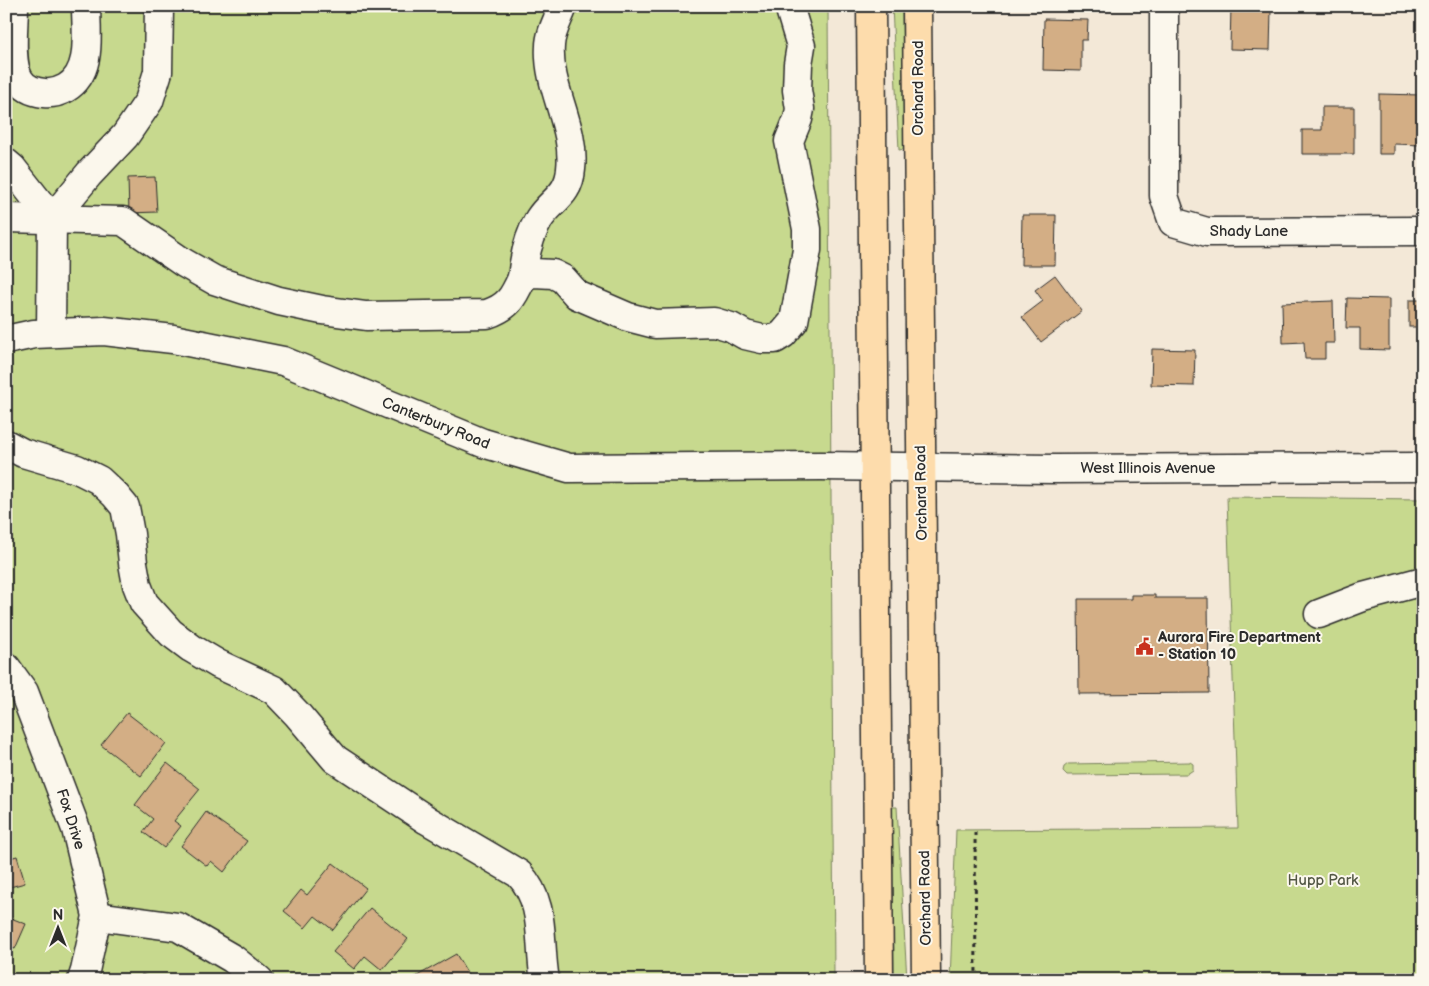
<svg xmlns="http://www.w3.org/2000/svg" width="1429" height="986" font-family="'Balsamiq Sans',sans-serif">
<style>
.green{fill:#c7d98e;stroke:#79825c}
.building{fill:#d3ae85;stroke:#2b2b2b}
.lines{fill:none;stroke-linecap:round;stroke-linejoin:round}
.minor-casing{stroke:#2b2b2b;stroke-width:31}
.major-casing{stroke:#2b2b2b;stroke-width:31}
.path{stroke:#2b2b2b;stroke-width:3;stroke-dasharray:4 4;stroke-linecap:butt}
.minor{stroke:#fbf7ec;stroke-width:28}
.major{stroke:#fddcac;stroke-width:28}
.labels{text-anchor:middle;stroke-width:4;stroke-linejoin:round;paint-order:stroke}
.street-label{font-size:15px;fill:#2b2b2b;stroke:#fbf7ec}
.poi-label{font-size:15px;font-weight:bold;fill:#2b2b2b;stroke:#fbf7ec;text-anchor:start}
.park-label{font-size:15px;fill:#525644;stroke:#fbf7ec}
</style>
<rect width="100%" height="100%" fill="#f3e8d7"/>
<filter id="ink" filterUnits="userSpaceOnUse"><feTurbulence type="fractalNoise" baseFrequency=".02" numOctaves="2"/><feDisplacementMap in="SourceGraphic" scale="10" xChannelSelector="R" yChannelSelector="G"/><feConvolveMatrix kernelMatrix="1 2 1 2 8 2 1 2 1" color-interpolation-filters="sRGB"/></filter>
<g filter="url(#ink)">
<g class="green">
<polygon points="6,6 828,6 834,980 6,980"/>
<polygon points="892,6 902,6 904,149 899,150"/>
<polygon points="1227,497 1423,499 1423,980 950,980 956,830 1238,828"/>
<polygon points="1190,762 1193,764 1193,770 1187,774 1067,775 1063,771 1064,767 1068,764"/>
<polygon points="892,807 897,807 907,980 894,980"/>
</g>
<g class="building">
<polygon points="1231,6 1264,6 1264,10 1271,10 1270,50 1230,49"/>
<polygon points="1044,19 1088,20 1087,40 1081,40 1081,71 1043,70"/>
<polygon points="1379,94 1422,95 1421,145 1394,144 1394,154 1379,154"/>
<polygon points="1322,107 1354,107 1354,154 1302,154 1302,130 1322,130"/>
<polygon points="155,177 157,212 129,213 128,178"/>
<polygon points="1022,215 1056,215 1055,265 1021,265"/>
<polygon points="1055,275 1082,311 1041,342 1022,317 1043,301 1035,290"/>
<polygon points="1347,298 1389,299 1389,350 1360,349 1360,328 1346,328"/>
<rect x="1409" y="300" width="14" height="27"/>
<polygon points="1333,301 1334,343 1325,343 1325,359 1305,359 1304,342 1283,343 1282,303"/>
<polygon points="1152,349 1195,350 1194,386 1151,385"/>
<polygon points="1131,595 1155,595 1155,598 1208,598 1209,693 1079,694 1078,599 1131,599"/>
<polygon points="127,713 166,743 141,776 101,745"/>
<polygon points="167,763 200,789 174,821 181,826 164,848 143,832 153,819 135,805"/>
<polygon points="206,812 247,841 224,872 211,861 207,866 181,846"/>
<polygon points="17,856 25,883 6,888 6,859"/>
<polygon points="333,863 366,888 333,930 315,916 305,928 284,911 301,890 307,895"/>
<polygon points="370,908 408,939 382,970 365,956 354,969 333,952"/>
<polygon points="6,916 26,924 15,949 6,945"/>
<polygon points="456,954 468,974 458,980 410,980"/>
<polygon points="142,974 155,980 139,980"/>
</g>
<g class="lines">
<defs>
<g id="minor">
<path d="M14,6C14,26 9,62 19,79C24,88 34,92 44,93C53,94 59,92 66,88C93,72 86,33 86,6"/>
<path d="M563,6C559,18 550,33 550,46C547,88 576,126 571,169C569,196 551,200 539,219C529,236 524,258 522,278L526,275L534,273L553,274L563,279L577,295L628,317L655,324L714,322L731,327L745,335L762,339H775L783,334L794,321L807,250V229L789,141L798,119L800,109L797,90L798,64L801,46L789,6"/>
<polyline points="1164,6 1164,196 1173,222 1207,232 1423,231"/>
<polyline points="6,163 12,168 52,219 51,333"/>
<path d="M6,218L123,221L184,263L214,280L279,301L322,310L366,316L487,314C508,307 513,298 522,278"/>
<polyline points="52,219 89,174 125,136 149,101 158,72 159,6"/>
<polyline points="6,340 34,334 104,331 173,339 283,361 483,443 569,468 821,466 1055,469 1423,467"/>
<path d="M6,444L23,453L77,469L99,480L115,495L125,507L130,534L133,563L137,585L144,603L171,633L191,648L218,664L274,690L297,714L335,759L427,820L519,874C547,904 538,943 545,980"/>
<polyline points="1319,614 1363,597 1423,581"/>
<polyline points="6,667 24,692 76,829 97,916 85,971 82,980"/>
<polyline points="97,916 178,927 233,959 259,980"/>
</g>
<g id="major">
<polyline points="871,6 879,980"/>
<polyline points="917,6 926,980"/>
</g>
</defs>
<use href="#minor" class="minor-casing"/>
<use href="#major" class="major-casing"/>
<polyline class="path" points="975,832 976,980"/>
<use href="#minor" class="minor"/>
<use href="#major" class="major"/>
</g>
</g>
<defs>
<symbol id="civic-bare" viewBox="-9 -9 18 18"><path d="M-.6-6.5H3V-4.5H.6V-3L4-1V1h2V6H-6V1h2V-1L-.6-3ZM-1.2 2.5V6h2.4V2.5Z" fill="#c8321e" stroke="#fbf7ec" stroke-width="2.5" paint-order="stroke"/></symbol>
</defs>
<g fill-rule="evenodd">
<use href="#civic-bare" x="1132" y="634" width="25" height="25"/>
</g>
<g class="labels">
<g class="street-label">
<text transform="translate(918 88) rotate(-90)" y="5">Orchard Road</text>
<text x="1249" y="236">Shady Lane</text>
<text transform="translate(436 423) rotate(22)" y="5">Canterbury Road</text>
<text x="1148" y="473">West Illinois Avenue</text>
<text transform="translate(921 493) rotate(-91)" y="5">Orchard Road</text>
<text transform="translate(71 819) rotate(72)" y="5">Fox Drive</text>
<text transform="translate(925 898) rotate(-91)" y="5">Orchard Road</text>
</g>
<g class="poi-label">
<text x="1158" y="642">Aurora Fire Department<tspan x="1158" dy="17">- Station 10</tspan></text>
</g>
<g class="park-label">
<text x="1323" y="885">Hupp Park</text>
</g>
</g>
<rect width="1429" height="986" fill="none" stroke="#fbf7ec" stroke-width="25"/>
<rect x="12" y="12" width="1404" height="961" fill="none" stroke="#2b2b2b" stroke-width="2" filter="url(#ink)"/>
<g transform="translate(58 928)" stroke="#fbf7ec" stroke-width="4" paint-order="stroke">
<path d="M0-4L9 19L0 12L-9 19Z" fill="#2b2b2b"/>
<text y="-8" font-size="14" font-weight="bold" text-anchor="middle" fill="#2b2b2b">N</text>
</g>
</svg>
